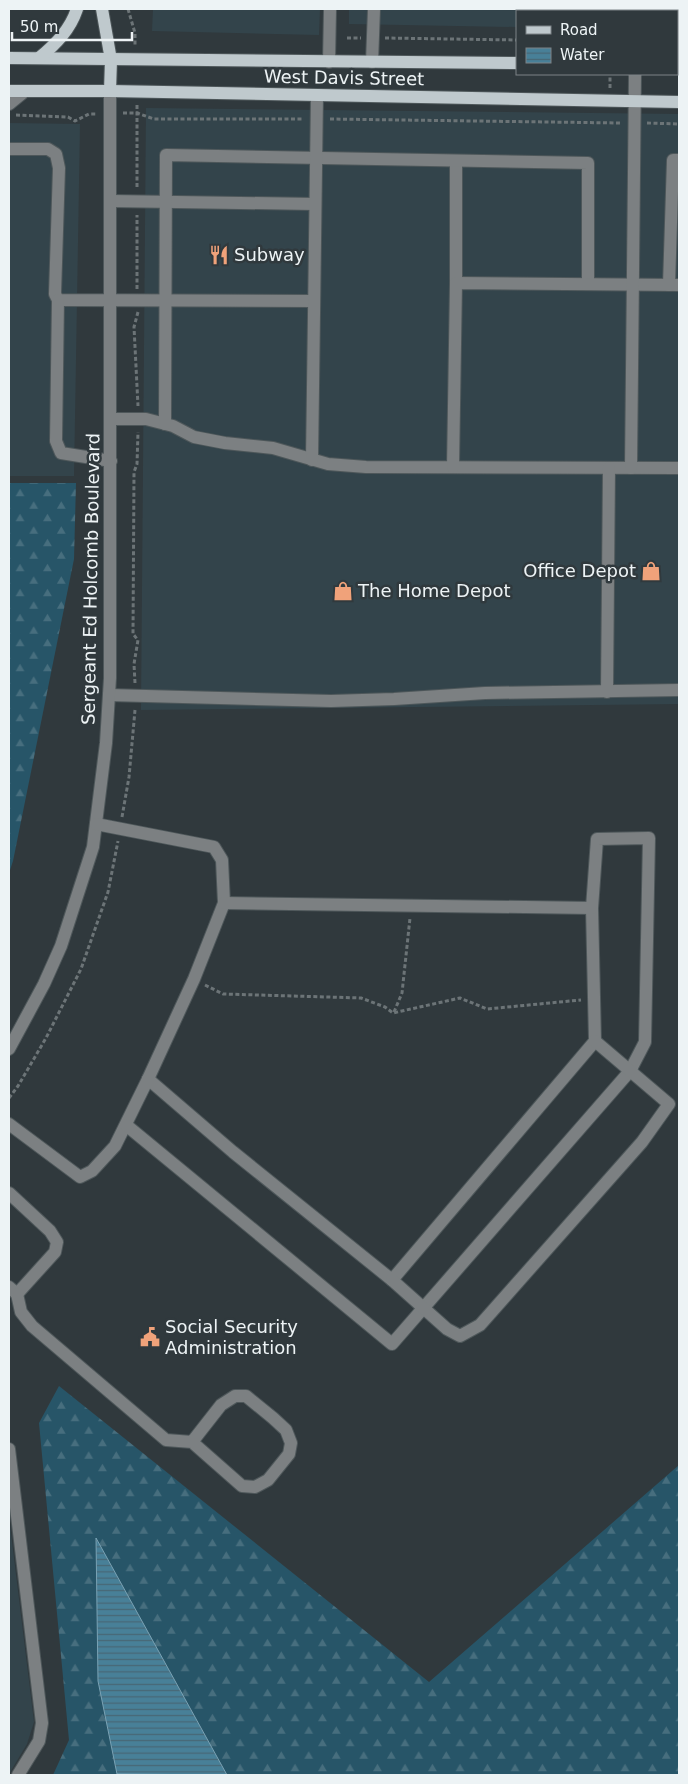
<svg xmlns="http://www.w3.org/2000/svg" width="688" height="1784" font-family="'DejaVu Sans',sans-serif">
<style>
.built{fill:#33444b}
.forest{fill:url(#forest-firs)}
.water{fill:url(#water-rules);stroke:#7aa2b4}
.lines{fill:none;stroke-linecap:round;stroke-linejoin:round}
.minor-casing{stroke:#4e575a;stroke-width:14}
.major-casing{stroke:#4e575a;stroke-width:14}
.path{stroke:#6c7477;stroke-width:3;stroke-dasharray:4 2.5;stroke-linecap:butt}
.minor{stroke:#7c8082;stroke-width:12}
.major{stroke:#bfc9cd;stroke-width:12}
.labels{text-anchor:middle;stroke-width:5;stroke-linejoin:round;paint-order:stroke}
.street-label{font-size:18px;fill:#edf3f5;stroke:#30393d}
.poi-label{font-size:18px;fill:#edf3f5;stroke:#30393d;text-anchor:start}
</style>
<defs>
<pattern id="forest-firs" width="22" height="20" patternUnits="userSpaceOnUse" patternTransform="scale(1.25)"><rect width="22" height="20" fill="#275568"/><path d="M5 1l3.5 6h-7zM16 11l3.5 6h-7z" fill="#476e7e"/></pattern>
<pattern id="water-rules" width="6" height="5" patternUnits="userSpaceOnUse" patternTransform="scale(1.25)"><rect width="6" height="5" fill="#488098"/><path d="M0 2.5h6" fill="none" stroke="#486775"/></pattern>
</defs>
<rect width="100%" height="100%" fill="#30393d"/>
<g class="built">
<polygon points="153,9 320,9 319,35 152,31"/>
<polygon points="349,9 679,9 679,30 677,30 677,11 517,11 517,27 349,24"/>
<polygon points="146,108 679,114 679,704 141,710"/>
<polygon points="9,123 80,124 74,476 9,476"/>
<polygon points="9,1517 34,1722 27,1744 9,1774"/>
</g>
<g class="forest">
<polygon points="9,483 76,483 74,559 13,861 9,873"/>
<polygon points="59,1386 429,1682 679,1465 679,1775 227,1775 96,1539 118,1775 53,1775 69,1740 39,1423"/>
</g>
<polygon class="water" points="96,1538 227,1775 117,1774 98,1681"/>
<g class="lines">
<defs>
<g id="minor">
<polyline points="625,9 679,9"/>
<polyline points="329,62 330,9"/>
<polyline points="372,62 374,9"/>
<polyline points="9,104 25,91"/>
<polyline points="9,149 48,149 56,154 59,168 55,294 58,300 314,301"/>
<polyline points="111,201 315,204"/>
<polyline points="456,283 456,161"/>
<polyline points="669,285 673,160 679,160"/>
<polyline points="58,300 56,441 61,453 111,461"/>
<polyline points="111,419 146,419 173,426 194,437 225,443 273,448 328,464 366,467 679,468"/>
<polyline points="165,424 166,155 588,163 588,284"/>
<polyline points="312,460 317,95"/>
<polyline points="453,467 456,283 679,285"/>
<polyline points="631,468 635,74"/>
<polyline points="607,692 609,468"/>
<polyline points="109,695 331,701 394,699 485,693 679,690"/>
<polyline points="9,1049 44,984 61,946 93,847 106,743 110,678 110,91"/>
<polyline points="148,1079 233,1152 392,1280 595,1041 592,908"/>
<polyline points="9,1124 80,1177 92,1171 115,1146 148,1079 194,979 224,903 222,860 214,847 96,824"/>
<polyline points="126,1125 392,1344 630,1071 645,1042 649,838 597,839 592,908 224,903"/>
<polyline points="9,1193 50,1231 57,1242 55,1252 17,1294 9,1287"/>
<polyline points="392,1280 447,1329 460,1336 480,1325 642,1142 669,1104 595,1041"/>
<polyline points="17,1294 21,1312 32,1326 166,1440 192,1442 242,1486 255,1487 268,1480 289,1454 291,1443 286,1430 273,1418 246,1396 235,1396 221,1405 192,1442"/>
<polyline points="9,1449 42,1723 39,1741 18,1775"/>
</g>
<g id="major">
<polyline points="102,9 111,60 110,91"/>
<polyline points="9,58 517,63"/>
<path d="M39,58C56,44 70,30 77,9"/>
<polyline points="677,64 679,64"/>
<polyline points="9,91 110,91 679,102"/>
</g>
</defs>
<use href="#minor" class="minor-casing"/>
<use href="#major" class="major-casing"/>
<g class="path">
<polyline points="128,9 135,33 135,46"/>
<polyline points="347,38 361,38"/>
<polyline points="385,38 517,40"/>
<polyline points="677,42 679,42"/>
<polyline points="610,88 610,74"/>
<polyline points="137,105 137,189"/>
<polyline points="123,113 137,113 154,119 304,119"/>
<polyline points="16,115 68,117 75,121 89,114 97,114"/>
<polyline points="330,119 621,123"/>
<polyline points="647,123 679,124"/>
<polyline points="137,289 137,215"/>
<polyline points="138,312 134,327 138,406"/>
<polyline points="135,683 134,664 138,640 133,634 134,472 137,464 138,432"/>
<polyline points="122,817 129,777 135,710"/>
<polyline points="205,985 223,994 361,998 385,1007 393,1013 460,998 487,1009 581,1000"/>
<polyline points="394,1012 402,993 410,918"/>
<polyline points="9,1098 18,1086 46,1038 81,969 108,892 118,841"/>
</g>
<use href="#minor" class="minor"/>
<use href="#major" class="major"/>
</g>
<defs>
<symbol id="restaurant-bare" viewBox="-9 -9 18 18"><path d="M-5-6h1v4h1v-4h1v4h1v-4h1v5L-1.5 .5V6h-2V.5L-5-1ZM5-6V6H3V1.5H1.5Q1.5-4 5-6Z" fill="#f0a27a" stroke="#30393d" stroke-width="2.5" paint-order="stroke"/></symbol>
<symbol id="shop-bare" viewBox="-9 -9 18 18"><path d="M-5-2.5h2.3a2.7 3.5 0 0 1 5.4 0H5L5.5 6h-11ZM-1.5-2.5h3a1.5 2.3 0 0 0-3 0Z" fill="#f0a27a" stroke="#30393d" stroke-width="2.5" paint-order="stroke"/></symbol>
<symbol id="civic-bare" viewBox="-9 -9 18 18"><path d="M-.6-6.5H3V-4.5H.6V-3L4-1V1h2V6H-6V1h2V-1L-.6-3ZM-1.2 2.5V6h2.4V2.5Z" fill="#f0a27a" stroke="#30393d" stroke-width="2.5" paint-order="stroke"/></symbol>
</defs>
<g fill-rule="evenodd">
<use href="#restaurant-bare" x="205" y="241" width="28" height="28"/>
<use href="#shop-bare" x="637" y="557" width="28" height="28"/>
<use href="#shop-bare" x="329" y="577" width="28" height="28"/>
<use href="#civic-bare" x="136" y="1323" width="28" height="28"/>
</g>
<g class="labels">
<g class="street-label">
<text transform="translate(344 78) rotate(1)" y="6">West Davis Street</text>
<text transform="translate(91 579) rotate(-89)" y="6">Sergeant Ed Holcomb Boulevard</text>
</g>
<g class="poi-label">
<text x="234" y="261">Subway</text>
<text x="636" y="577" text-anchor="end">Office Depot</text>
<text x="358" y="597">The Home Depot</text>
<text x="165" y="1333">Social Security<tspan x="165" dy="21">Administration</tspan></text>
</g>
</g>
<rect width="688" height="1784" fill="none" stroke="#edf3f5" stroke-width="20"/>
<rect x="516" y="10" width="162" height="65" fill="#30393d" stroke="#7c8387"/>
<rect x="526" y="26" width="25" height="8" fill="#bfc9cd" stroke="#7c8387"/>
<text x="560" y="35" font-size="15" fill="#edf3f5">Road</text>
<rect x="526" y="48" width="25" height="15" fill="url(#water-rules)" stroke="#7c8387"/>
<text x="560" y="60" font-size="15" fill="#edf3f5">Water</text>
<path d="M12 32v8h120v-8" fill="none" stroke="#edf3f5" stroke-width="2.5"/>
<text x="20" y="32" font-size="15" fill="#edf3f5" stroke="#30393d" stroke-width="4" paint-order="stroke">50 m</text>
</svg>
